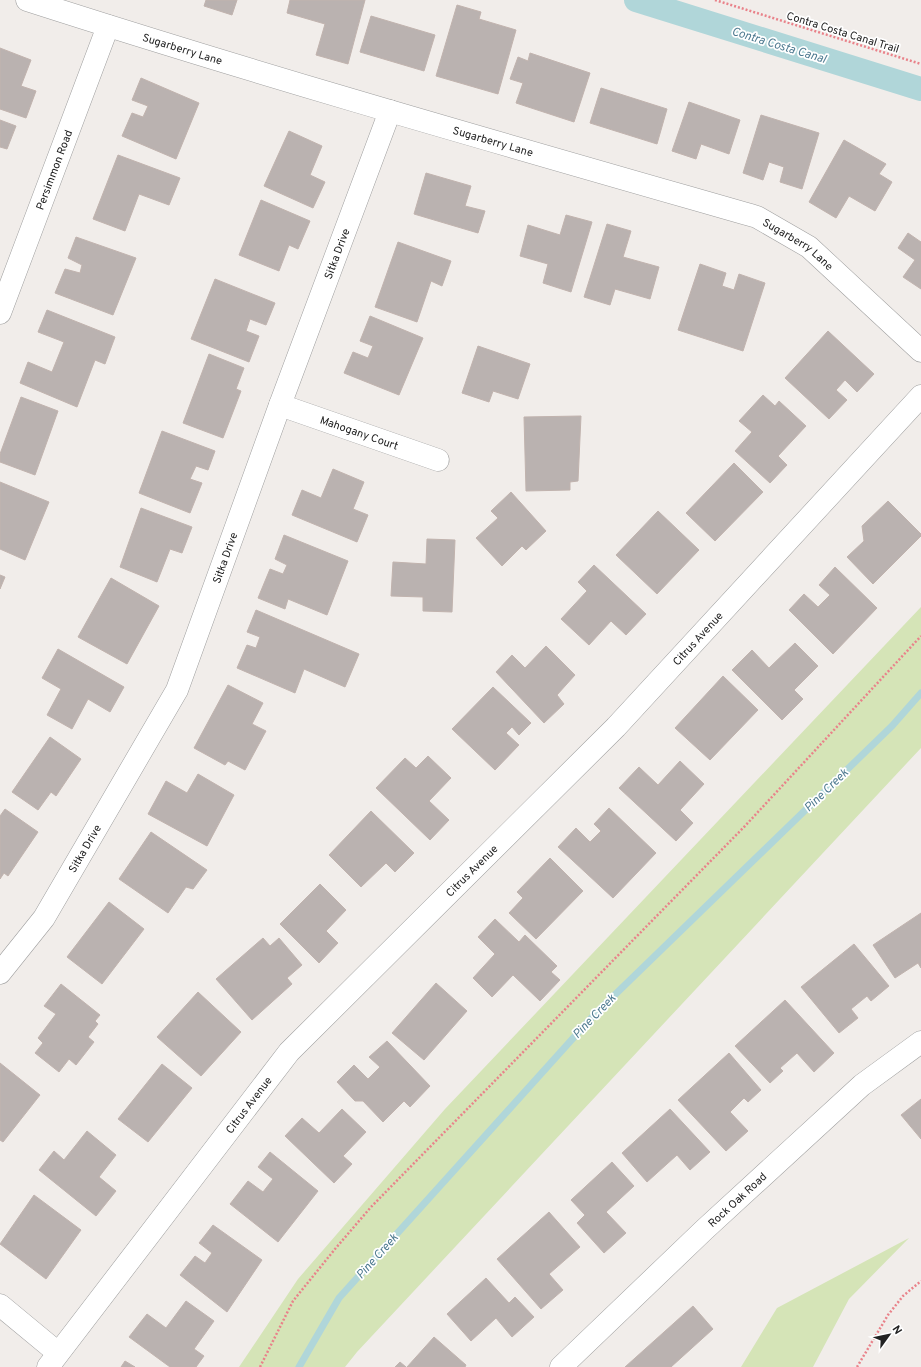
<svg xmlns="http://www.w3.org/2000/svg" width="921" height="1367" font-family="Overpass,sans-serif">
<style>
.grass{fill:#d5e4b7}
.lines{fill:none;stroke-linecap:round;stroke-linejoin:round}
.stream{stroke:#b0d6d9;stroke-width:7}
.canal{stroke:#b0d6d9;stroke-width:24}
.building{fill:#bab2b0;stroke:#c1b3ae}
.minor-casing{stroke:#9f9f9f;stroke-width:23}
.path{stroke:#e9828a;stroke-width:2.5;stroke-dasharray:2 2;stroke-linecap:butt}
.minor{stroke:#fff;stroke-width:22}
.labels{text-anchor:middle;stroke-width:3.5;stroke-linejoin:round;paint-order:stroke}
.street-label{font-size:11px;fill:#222;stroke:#fff}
.water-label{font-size:12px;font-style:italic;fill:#4e7a90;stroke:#fff}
</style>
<rect width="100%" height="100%" fill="#f1edea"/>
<g class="grass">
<polygon points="921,607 921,748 357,1352 345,1367 239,1367 298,1279 445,1109"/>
<polygon points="909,1238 849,1299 813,1367 741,1367 777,1308"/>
</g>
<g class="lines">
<polyline class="stream" points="299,1367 339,1298 594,1015 892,726 921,693"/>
<polyline class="canal" points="636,0 921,89"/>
</g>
<g class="building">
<polygon points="206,0 237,0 232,15 204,6"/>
<polygon points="290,0 365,0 348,64 316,55 325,24 287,13"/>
<polygon points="457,5 481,12 479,19 516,30 498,94 436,76"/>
<polygon points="371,16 435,35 424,71 360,52"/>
<polygon points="0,48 31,60 21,86 36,91 26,118 0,109"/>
<polygon points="530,53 590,73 574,122 516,103 523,83 510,79 518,57 528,61"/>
<polygon points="141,78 199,103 176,159 122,136 132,113 143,117 148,106 132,100"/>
<polygon points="601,88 667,109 657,144 590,123"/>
<polygon points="689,102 740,120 729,154 701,144 696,159 672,151"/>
<polygon points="761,115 819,133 802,189 780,182 784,167 769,162 763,180 743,173"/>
<polygon points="0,120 16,126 7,149 0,147"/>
<polygon points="289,131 322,146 310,175 325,182 313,208 264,186"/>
<polygon points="844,140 886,164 879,174 892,182 875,211 849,196 836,218 809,202"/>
<polygon points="118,155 180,178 169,205 139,194 125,231 93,219"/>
<polygon points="426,173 471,186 465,206 485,211 478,233 414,214"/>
<polygon points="261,200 310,221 298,249 289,245 279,271 239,255"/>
<polygon points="566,215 592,222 571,292 543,283 548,264 520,256 528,225 560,235"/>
<polygon points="607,224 631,231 623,257 659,267 650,299 615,289 610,305 584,297"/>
<polygon points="908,233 921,242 921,289 903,277 915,260 898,248"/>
<polygon points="76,237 136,258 113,315 55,293 65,269 80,273 82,265 68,258"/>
<polygon points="398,242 451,261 442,286 431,281 417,322 375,307"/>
<polygon points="700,264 726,273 722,286 734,290 739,274 765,283 743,351 678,330"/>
<polygon points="215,279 275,303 266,325 250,319 246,331 259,336 249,362 191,339"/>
<polygon points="47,310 115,337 105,364 95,360 77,407 20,383 28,362 52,372 64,342 38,332"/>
<polygon points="370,316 423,338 399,395 344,373 353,352 368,358 373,346 360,341"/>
<polygon points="828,331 874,374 857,392 845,380 836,390 847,400 829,419 785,378"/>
<polygon points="478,346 530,364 518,399 493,391 489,402 462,393"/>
<polygon points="209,354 244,368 236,389 241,391 223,438 183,423"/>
<polygon points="763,395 775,406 779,401 806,426 778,456 787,465 770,483 735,451 752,432 739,421"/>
<polygon points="21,397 58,411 35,475 0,462 0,454"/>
<polygon points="581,416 578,481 570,482 570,490 526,491 524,417"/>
<polygon points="162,431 215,451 208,470 196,466 190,479 202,483 190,513 139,493"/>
<polygon points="734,463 763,492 715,541 686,513"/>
<polygon points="333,469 364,482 353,509 368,515 357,542 292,515 302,490 321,498"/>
<polygon points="0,482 49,502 25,560 0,549"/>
<polygon points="511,492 546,531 526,550 522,546 502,566 476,538 498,518 491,511"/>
<polygon points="888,501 921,534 921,536 873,584 847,557 864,541 862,526"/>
<polygon points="141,508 192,527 182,553 170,549 157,582 120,567"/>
<polygon points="658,511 699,550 657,594 616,555"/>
<polygon points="284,535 348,561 327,615 288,599 285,609 258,598 270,569 283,574 287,565 275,559"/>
<polygon points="427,539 455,540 452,612 423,611 423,597 391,596 393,562 426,564"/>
<polygon points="594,565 646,614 626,635 611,621 589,645 561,619 587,591 578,582"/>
<polygon points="835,567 877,608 833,654 789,610 804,594 818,607 830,595 819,585"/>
<polygon points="0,575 5,577 0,589"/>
<polygon points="111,578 159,606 127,664 78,637"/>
<polygon points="256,610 359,654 345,687 304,669 295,693 237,668 247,645 256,648 260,637 247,632"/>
<polygon points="795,643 818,666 794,690 803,699 782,720 732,670 752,650 769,668"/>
<polygon points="546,646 575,675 557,695 564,704 544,723 496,672 512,655 525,668"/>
<polygon points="58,649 124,687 110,712 88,699 72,729 47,715 61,689 42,678"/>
<polygon points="723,676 758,710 710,760 675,728"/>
<polygon points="228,685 263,703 252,724 266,731 245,770 228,761 225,765 194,748"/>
<polygon points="493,687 531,723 519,735 512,727 506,733 519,745 495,770 452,729"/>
<polygon points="50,737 81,759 56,796 51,792 38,810 12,792"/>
<polygon points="428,756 451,778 429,801 449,820 430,840 376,788 405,758 416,768"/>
<polygon points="680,761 704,784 680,810 693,823 676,841 619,788 639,767 658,785"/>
<polygon points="198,774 234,795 207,846 148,814 166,781 187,793"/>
<polygon points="609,808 656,853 613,898 558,847 576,828 590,842 601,831 594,824"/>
<polygon points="5,809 38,832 8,876 4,873 0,879 0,816"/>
<polygon points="371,811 414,853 395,872 386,863 361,887 329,855"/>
<polygon points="151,832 207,870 193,889 186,887 168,913 119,879"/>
<polygon points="550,858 583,891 536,939 509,913 523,898 517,892"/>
<polygon points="320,884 346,910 326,931 338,943 319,963 280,924"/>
<polygon points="109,902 144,929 102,984 67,957"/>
<polygon points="921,913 921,968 918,963 895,978 873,945"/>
<polygon points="495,919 519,942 525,935 557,966 551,972 560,980 540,1001 513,975 492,997 473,978 495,954 478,937"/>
<polygon points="263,938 270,946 279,938 302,965 287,978 292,984 252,1020 216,979"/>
<polygon points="854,944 889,986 871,1001 867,996 851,1009 858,1018 839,1033 801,987"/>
<polygon points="436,983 467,1011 424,1060 392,1033"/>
<polygon points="61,984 100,1015 95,1021 98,1024 88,1037 94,1042 76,1065 69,1059 59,1072 35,1053 43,1043 38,1038 56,1014 44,1006"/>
<polygon points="198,992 241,1032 201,1076 157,1037"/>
<polygon points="785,1000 834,1053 814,1072 797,1053 780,1068 783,1071 770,1083 735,1046"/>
<polygon points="387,1041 430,1086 410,1107 404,1101 383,1122 363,1101 355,1101 337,1082 354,1065 368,1079 380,1067 369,1057"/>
<polygon points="729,1053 761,1090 748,1102 744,1098 730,1112 748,1131 726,1151 678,1100"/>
<polygon points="0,1063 40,1095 3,1142 0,1140"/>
<polygon points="162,1064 192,1088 148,1142 118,1119"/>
<polygon points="921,1099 921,1139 901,1115"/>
<polygon points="342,1109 366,1132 343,1156 352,1164 334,1183 285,1136 302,1118 319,1133"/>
<polygon points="670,1109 710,1152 690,1170 677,1155 647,1182 622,1153"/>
<polygon points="87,1131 116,1155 99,1177 116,1191 96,1216 39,1170 54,1151 64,1160"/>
<polygon points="270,1152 318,1191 278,1242 230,1204 248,1181 263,1192 273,1179 258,1167"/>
<polygon points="612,1162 634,1186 606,1212 626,1233 604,1253 577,1223 585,1215 571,1200"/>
<polygon points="34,1195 81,1230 46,1279 0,1244"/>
<polygon points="549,1212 580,1247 549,1274 563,1290 541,1309 497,1259"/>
<polygon points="213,1225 262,1260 227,1312 180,1275 195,1256 205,1263 212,1253 199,1243"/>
<polygon points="486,1278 509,1303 515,1297 534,1317 512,1337 496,1318 471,1341 447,1314"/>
<polygon points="186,1301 214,1321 194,1349 204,1356 196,1367 170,1367 129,1337 147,1314 166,1328"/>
<polygon points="693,1306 713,1329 671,1367 625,1367"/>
<polygon points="434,1337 466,1365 465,1367 407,1367"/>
<polygon points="125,1361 135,1367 121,1367"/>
<polygon points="400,1362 406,1367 395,1367"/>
</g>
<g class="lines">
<defs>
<g id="minor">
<path id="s1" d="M27,0C269,78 513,147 757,217L809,247L921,351"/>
<path id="s2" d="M0,313L108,26"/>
<path id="s3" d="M280,405L438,460"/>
<path id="s4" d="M0,973L44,918L177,690L280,405L390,111"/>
<polyline points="0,1305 58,1353"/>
<path id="s5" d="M48,1367L289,1052L616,727L921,396"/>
<path id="s6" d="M561,1367L704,1230L862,1085L921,1042"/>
</g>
</defs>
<use href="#minor" class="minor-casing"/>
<g class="path">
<polyline points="715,0 921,64"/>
<polyline points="260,1367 293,1301 335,1249 371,1207 745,826 921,636"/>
<polyline points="857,1367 888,1315 903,1296 921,1281"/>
</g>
<use href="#minor" class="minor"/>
</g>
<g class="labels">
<g class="street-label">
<text transform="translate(843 32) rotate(17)" y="4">Contra Costa Canal Trail</text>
<text dy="4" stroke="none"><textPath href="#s1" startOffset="163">Sugarberry Lane</textPath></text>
<text dy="4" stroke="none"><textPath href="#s1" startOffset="487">Sugarberry Lane</textPath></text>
<text dy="4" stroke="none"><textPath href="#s2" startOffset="153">Persimmon Road</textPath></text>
<text dy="4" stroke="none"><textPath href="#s1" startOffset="811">Sugarberry Lane</textPath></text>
<text dy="4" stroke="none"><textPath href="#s4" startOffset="799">Sitka Drive</textPath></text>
<text dy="4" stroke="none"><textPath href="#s3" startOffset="84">Mahogany Court</textPath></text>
<text dy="4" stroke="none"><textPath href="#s4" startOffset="475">Sitka Drive</textPath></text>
<text dy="4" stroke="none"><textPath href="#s5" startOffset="978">Citrus Avenue</textPath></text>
<text dy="4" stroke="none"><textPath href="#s4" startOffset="151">Sitka Drive</textPath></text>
<text dy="4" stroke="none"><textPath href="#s5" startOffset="654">Citrus Avenue</textPath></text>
<text dy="4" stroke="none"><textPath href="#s5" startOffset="330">Citrus Avenue</textPath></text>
<text dy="4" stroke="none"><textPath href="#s6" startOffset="243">Rock Oak Road</textPath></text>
</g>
<g class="water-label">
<text transform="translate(779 45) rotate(17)" y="4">Contra Costa Canal</text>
<text transform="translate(826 790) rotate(-44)" y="4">Pine Creek</text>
<text transform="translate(594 1016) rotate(-46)" y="4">Pine Creek</text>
<text transform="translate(377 1256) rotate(-48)" y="4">Pine Creek</text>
</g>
</g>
<g transform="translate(889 1335) rotate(57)" stroke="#ffffff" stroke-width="3" paint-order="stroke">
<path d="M0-3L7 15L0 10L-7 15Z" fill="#222222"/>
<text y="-6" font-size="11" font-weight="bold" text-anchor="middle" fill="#222222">N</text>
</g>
</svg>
